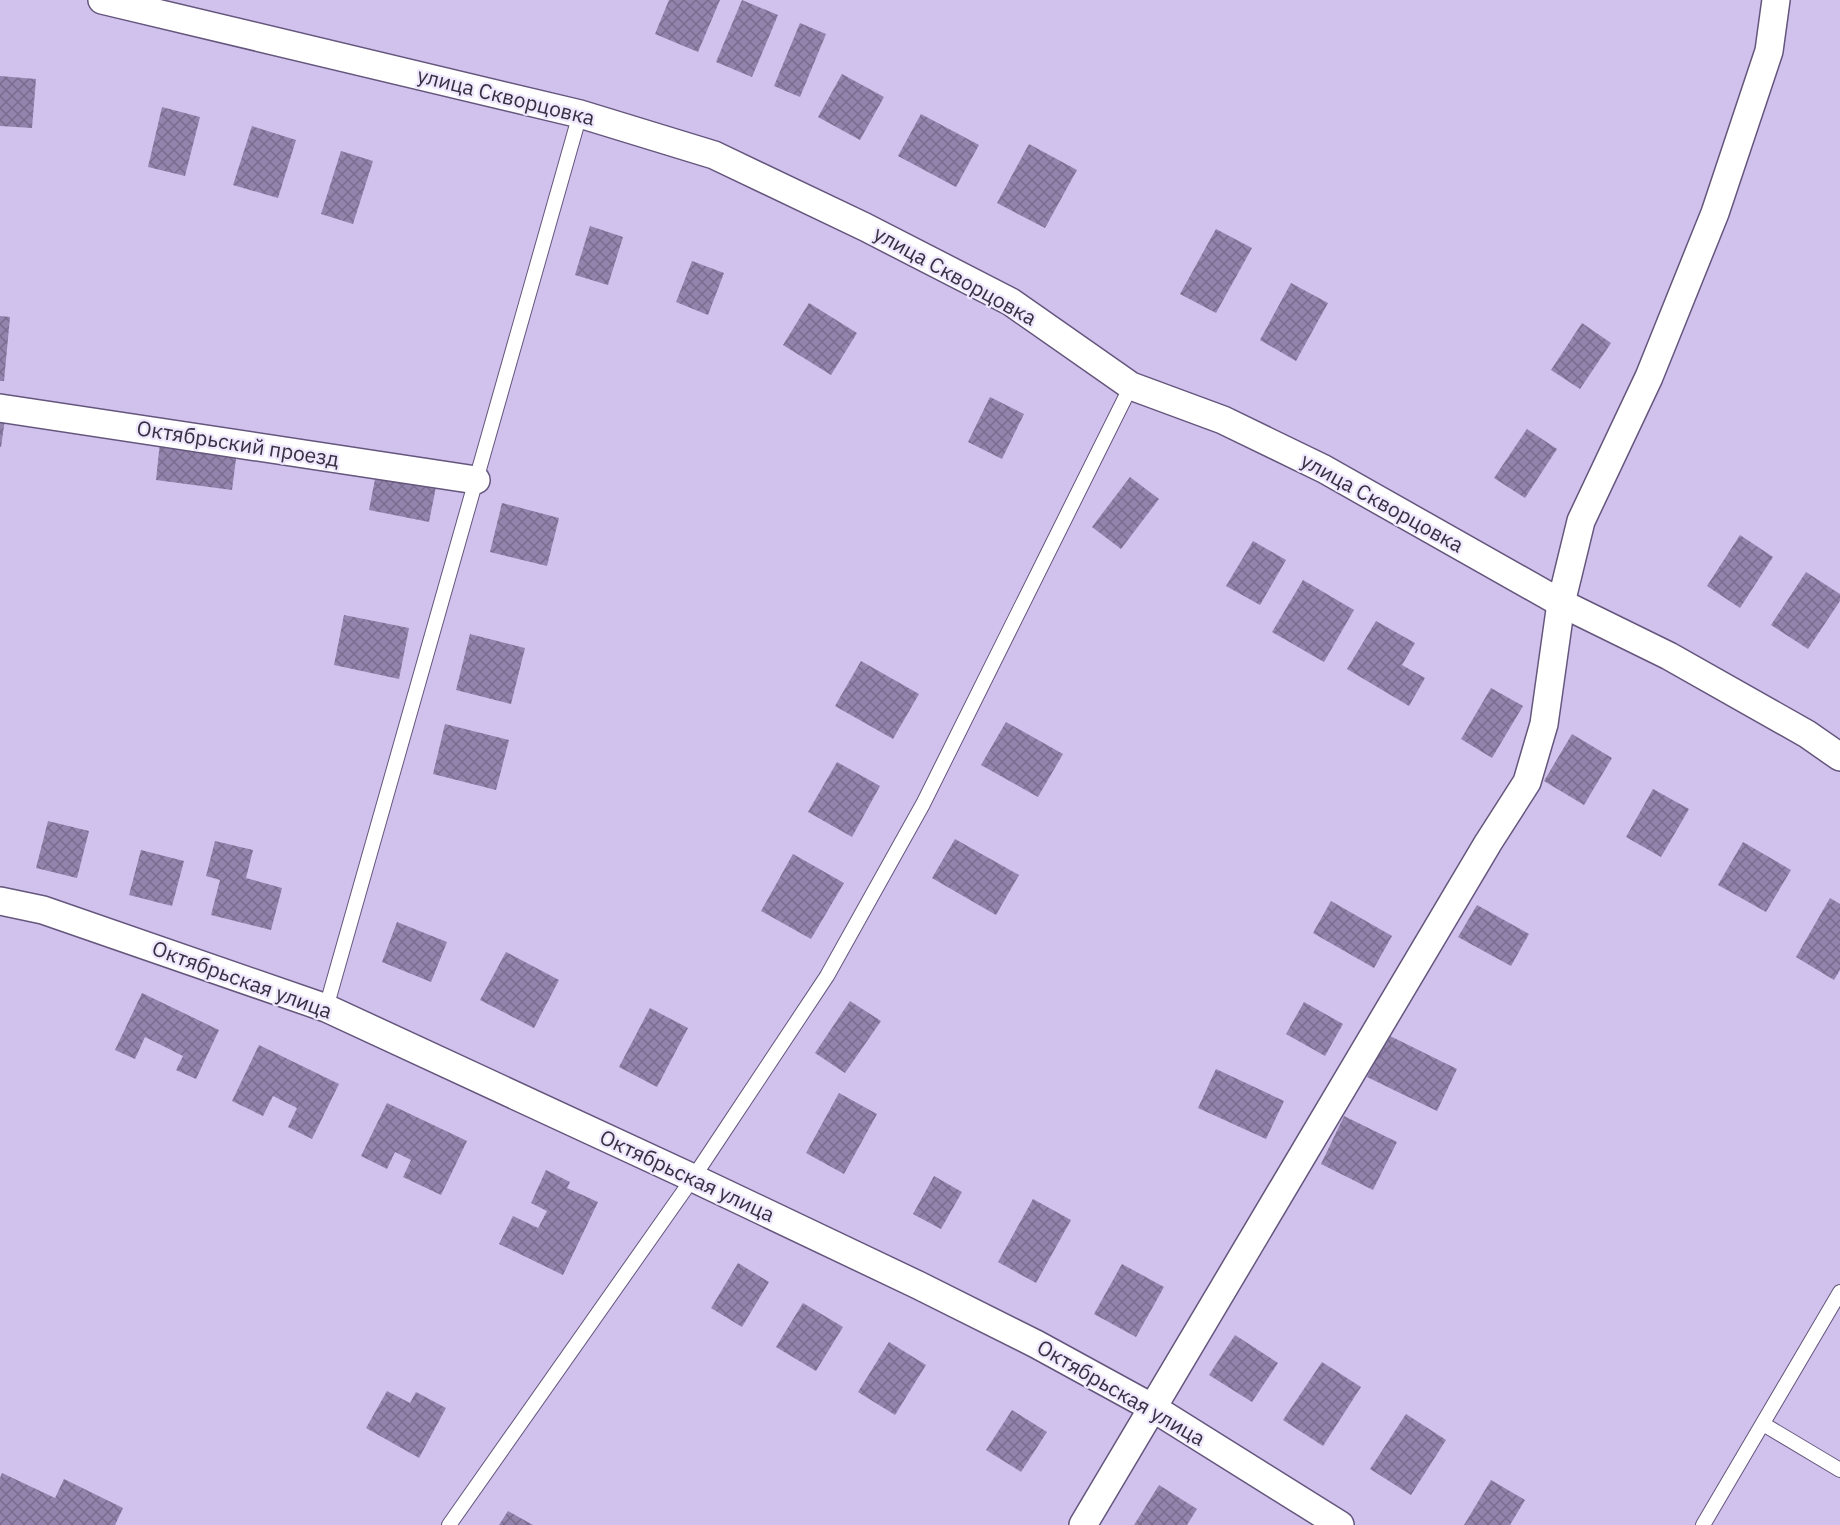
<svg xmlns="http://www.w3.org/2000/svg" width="1840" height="1525" font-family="'IBM Plex Sans',sans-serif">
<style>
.building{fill:url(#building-cross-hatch)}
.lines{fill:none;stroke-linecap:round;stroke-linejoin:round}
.lane-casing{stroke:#64567c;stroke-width:16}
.street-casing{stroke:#64567c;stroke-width:30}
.lane{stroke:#fff;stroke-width:14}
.street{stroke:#fff;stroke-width:27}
.labels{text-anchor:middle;stroke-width:4.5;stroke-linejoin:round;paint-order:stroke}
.street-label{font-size:21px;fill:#373041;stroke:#eee7fd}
</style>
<defs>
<pattern id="building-cross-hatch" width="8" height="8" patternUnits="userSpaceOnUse" patternTransform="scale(1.5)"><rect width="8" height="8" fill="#9384ad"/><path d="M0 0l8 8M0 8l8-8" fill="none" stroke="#796c8e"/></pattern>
</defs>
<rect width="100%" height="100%" fill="#d1c1ed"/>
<g class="building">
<polygon points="669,0 720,0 698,52 655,34"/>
<polygon points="742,0 778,15 752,77 716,62"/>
<polygon points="800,23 826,34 800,97 774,86"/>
<polygon points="842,74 884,97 860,140 818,117"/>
<polygon points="0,76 36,79 32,128 0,126"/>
<polygon points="162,107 200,117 185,176 148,167"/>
<polygon points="921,114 979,145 956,187 898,156"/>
<polygon points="252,126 296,140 278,198 233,185"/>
<polygon points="1029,144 1077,170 1045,228 997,203"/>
<polygon points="341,151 373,161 353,224 321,214"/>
<polygon points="590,226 623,237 608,285 575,275"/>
<polygon points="1216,229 1252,248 1216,313 1180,294"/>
<polygon points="692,261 724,273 708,315 676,302"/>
<polygon points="1291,283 1328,303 1296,361 1260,340"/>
<polygon points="809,303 857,333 831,375 783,345"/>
<polygon points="0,316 10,317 4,381 0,381"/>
<polygon points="1582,323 1611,343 1580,389 1551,370"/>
<polygon points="990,397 1024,414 1002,459 968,442"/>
<polygon points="0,419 5,419 1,447 0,447"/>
<polygon points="1527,429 1557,449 1525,498 1494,478"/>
<polygon points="160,442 237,451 232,490 156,480"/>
<polygon points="376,474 436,487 429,522 369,510"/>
<polygon points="1130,477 1159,499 1121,549 1092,527"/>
<polygon points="502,503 559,518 547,566 490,552"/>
<polygon points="1740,535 1773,557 1740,608 1707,586"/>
<polygon points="1253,541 1286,560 1260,605 1226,586"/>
<polygon points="1806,572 1840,594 1840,601 1808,649 1771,625"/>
<polygon points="1303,580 1354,610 1324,662 1272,632"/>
<polygon points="344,615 409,628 399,679 334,665"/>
<polygon points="1376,621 1415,643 1402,665 1425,678 1409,706 1347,669"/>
<polygon points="470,634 525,648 511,704 456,690"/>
<polygon points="861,661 919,694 893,739 835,706"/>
<polygon points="1491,688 1523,706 1492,758 1461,739"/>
<polygon points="1006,722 1063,754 1038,797 981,765"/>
<polygon points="445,724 509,740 496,790 433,774"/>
<polygon points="1572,734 1612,758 1584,805 1544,781"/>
<polygon points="837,762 880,786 852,837 808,812"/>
<polygon points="1653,789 1689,809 1661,857 1626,837"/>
<polygon points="48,821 89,831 77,878 36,868"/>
<polygon points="955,839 1019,875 996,915 932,878"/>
<polygon points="215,841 253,850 246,878 282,888 271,930 211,915 220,880 206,876"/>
<polygon points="1743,842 1791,870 1766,912 1718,885"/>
<polygon points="141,850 184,861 172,906 129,895"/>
<polygon points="793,854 844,883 811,939 761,911"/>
<polygon points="1830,898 1840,904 1840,970 1834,980 1796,957"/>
<polygon points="1331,901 1392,936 1374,968 1313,933"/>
<polygon points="1477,905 1529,934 1511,966 1458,937"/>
<polygon points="397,922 447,942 431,982 382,962"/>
<polygon points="506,952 559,980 534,1028 480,1000"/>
<polygon points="142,993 219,1030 196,1079 176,1070 183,1056 145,1037 135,1059 115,1050"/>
<polygon points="850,1001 881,1021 845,1073 815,1053"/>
<polygon points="1304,1002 1343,1024 1325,1056 1286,1034"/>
<polygon points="650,1008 688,1028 657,1087 619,1067"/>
<polygon points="1388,1035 1457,1069 1437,1111 1367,1077"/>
<polygon points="259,1045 339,1084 312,1139 288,1127 297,1108 273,1096 263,1116 232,1101"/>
<polygon points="1216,1069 1284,1101 1266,1139 1198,1108"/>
<polygon points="839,1093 877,1114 844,1174 806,1153"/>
<polygon points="387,1103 467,1141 441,1195 403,1177 411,1160 395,1152 387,1169 361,1156"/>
<polygon points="1344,1116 1397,1142 1373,1190 1321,1164"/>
<polygon points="546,1170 570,1182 567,1188 598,1202 563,1275 499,1244 513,1216 538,1228 547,1211 531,1203"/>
<polygon points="934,1176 962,1192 941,1229 913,1214"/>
<polygon points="1033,1199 1071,1220 1036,1283 998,1262"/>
<polygon points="738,1263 769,1282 742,1327 711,1308"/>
<polygon points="1122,1264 1164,1287 1136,1337 1094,1314"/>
<polygon points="803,1303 843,1327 816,1371 776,1347"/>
<polygon points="1235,1335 1278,1363 1252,1402 1209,1375"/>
<polygon points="889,1342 926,1365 895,1415 858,1392"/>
<polygon points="1322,1362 1361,1387 1323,1446 1283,1420"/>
<polygon points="387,1391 410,1403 416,1392 446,1408 419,1458 366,1428"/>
<polygon points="1012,1410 1047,1432 1021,1472 986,1450"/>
<polygon points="1406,1414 1446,1440 1411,1495 1370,1469"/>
<polygon points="2,1473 55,1498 64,1479 123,1508 115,1525 0,1525 0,1478"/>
<polygon points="1491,1480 1525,1500 1510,1525 1464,1525"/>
<polygon points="1159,1485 1197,1509 1187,1525 1134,1525"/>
<polygon points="508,1511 533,1525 499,1525"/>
</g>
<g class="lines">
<defs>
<g id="lane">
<polyline points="326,1008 580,114"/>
<polyline points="1763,1424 1840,1470"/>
<polyline points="449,1525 693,1178 827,976 923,804 1131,386"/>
<polyline points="1703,1525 1840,1292"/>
</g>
<g id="street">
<polyline points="102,0 580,114 714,155 865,227 1011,302 1131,386 1223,420 1324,469 1561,603 1669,656 1807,734 1840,757"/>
<polyline points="0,408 476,480"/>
<polyline points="0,901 43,910 326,1008 693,1178 918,1285 1036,1344 1153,1408 1340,1525"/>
<polyline points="1083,1525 1488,843 1527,782 1544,724 1561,603 1581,521 1649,377 1715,213 1769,51 1776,0"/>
</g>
</defs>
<use href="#lane" class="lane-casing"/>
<use href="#street" class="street-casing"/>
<use href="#lane" class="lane"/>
<use href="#street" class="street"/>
</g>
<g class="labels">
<g class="street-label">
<text transform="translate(506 97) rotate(14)" y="7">улица Скворцовка</text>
<text transform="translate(955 276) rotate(29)" y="7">улица Скворцовка</text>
<text transform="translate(238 444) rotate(9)" y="7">Октябрьский проезд</text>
<text transform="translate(1382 503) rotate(29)" y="7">улица Скворцовка</text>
<text transform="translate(242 980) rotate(20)" y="7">Октябрьская улица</text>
<text transform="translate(687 1176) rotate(25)" y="7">Октябрьская улица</text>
<text transform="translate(1121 1393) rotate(30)" y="7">Октябрьская улица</text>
</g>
</g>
</svg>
